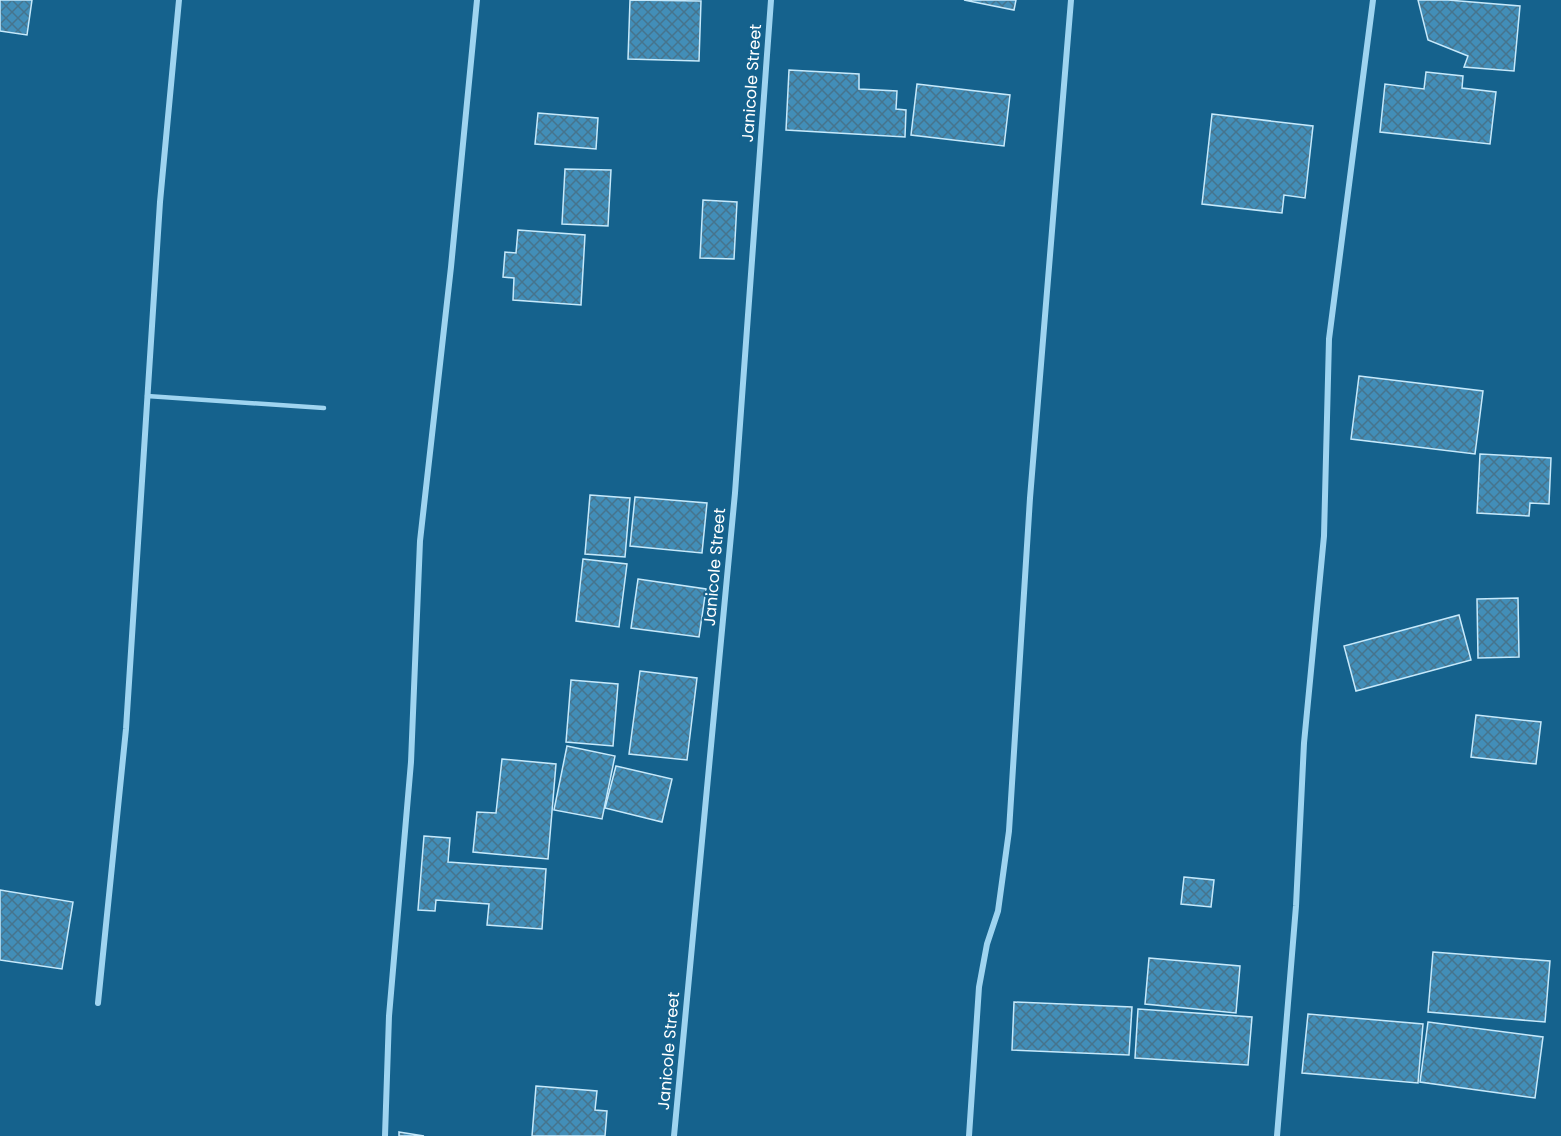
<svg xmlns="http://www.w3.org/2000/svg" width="1561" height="1136" font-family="Poppins,sans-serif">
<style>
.building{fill:url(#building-cross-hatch);stroke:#c6e9fb;stroke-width:1.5}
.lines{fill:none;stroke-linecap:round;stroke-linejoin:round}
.service{stroke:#9fd4f0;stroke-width:4.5}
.minor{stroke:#9fd4f0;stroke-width:6}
.labels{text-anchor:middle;stroke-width:5;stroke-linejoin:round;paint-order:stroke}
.street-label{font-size:16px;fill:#fff;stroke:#15628d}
</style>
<defs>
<pattern id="building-cross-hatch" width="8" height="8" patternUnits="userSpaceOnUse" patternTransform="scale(1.5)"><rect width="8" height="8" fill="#428eb8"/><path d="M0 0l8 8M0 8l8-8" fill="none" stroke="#46748d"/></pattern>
</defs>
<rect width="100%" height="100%" fill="#15628d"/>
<g class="building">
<polygon points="0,0 32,0 27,35 0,31"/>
<polygon points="630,0 701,1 699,61 628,59"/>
<polygon points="964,0 1016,0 1014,10"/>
<polygon points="1418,0 1448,0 1520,6 1514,71 1464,67 1468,56 1428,40"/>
<polygon points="789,70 859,74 859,89 897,91 896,109 906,110 905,137 786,130"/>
<polygon points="1426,72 1463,76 1462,88 1496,92 1490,144 1380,132 1385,84 1424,89"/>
<polygon points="917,84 1010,95 1004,146 911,135"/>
<polygon points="538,113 598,118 596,149 535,144"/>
<polygon points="1212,114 1313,126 1305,198 1284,195 1282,213 1202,204"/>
<polygon points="565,169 611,170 608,226 562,224"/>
<polygon points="703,200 737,202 734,259 700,258"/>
<polygon points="518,230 585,235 581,305 513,300 514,278 503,277 505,252 516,253"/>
<polygon points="1359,376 1483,391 1475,454 1351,439"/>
<polygon points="1480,454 1551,458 1549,504 1530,503 1529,516 1477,513"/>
<polygon points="590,495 630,498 625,557 585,554"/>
<polygon points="635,497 707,503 702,553 630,546"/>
<polygon points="583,559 627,564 619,627 576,621"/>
<polygon points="638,579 706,589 699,637 631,628"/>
<polygon points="1518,598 1519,657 1478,658 1477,599"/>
<polygon points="1459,615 1471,660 1356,691 1344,646"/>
<polygon points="640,671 697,678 687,760 629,754"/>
<polygon points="571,680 618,684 613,746 566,742"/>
<polygon points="1476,715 1541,722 1536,764 1471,757"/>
<polygon points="567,746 615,756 602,819 554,810"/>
<polygon points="502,759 556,764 548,859 473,852 477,812 496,813"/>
<polygon points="616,766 672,779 662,822 605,808"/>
<polygon points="424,836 450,838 448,862 546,869 542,929 487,925 489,904 436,900 435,911 418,910"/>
<polygon points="1184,877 1214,880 1211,907 1181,904"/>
<polygon points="0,890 73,902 62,969 0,960"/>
<polygon points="1433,952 1550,961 1545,1022 1428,1012"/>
<polygon points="1149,958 1240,966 1236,1013 1145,1004"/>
<polygon points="1014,1002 1132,1007 1129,1055 1012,1050"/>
<polygon points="1138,1009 1252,1017 1248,1065 1135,1058"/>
<polygon points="1308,1014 1423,1024 1418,1083 1302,1073"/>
<polygon points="1428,1022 1543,1037 1535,1098 1420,1082"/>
<polygon points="536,1086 597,1091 595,1110 607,1111 605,1136 532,1136"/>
<polygon points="399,1132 424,1136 399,1136"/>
</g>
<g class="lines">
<polyline class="service" points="147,396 324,408"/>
<g class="minor">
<polyline points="98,1003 126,729 160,202 179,0"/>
<polyline points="385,1136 389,1016 411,762 420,541 451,267 477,0"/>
<polyline points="674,1136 735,493 771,0"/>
<polyline points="969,1136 979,987 987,944 998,911 1009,831 1030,498 1071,0"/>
<polyline points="1277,1136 1296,906 1304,743 1324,536 1329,339 1373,0"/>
</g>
</g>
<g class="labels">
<g class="street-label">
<text transform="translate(751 83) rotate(-86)" y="6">Janicole Street</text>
<text transform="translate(714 567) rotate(-85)" y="6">Janicole Street</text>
<text transform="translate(668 1051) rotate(-85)" y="6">Janicole Street</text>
</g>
</g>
</svg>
